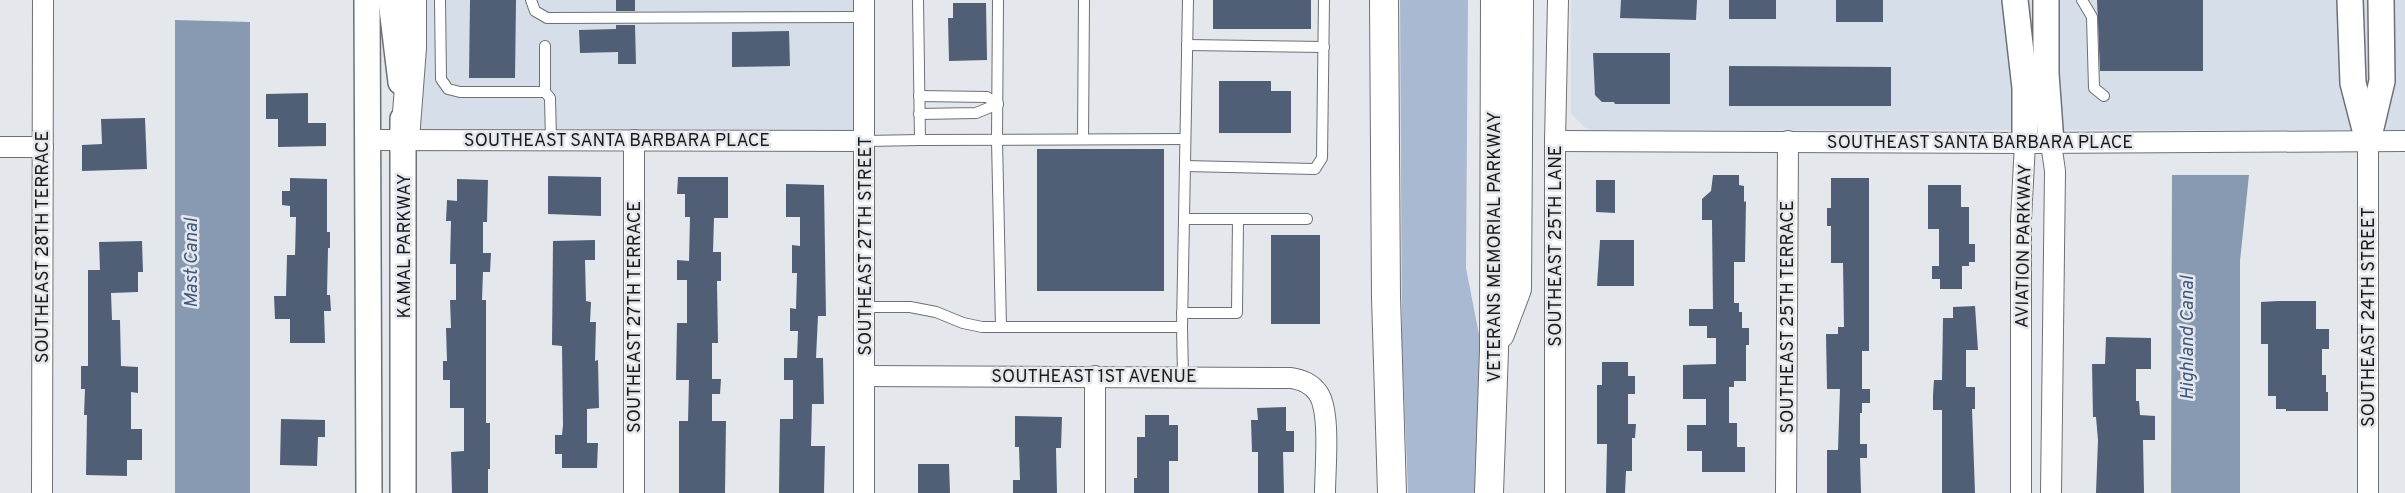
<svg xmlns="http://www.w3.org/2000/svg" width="2405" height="493" font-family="Overpass,sans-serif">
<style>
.built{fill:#d6deea}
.green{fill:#a9b9d1}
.water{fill:#8899b2}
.building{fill:#505f76}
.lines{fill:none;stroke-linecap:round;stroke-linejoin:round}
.service-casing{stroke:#6d7075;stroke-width:12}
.minor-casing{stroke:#6d7075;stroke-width:22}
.tertiary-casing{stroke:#6d7075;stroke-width:28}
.secondary-casing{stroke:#6d7075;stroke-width:30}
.trunk-casing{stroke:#6d7075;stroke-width:30}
.service{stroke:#fff;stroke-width:10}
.minor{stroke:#fff;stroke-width:20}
.tertiary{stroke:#fff;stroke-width:25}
.secondary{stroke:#fff;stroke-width:28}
.trunk{stroke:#fff;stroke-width:28}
.labels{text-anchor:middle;stroke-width:5;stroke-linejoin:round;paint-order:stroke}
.street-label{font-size:18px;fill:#181a1b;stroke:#e4e8ed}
.water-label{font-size:19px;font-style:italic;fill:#3e587f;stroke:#e4e8ed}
</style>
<rect width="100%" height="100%" fill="#e4e8ed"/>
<g class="built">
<polygon points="421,0 869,0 867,139 414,152"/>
<polygon points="1571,0 2405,0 2405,130 1593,130 1584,127 1571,113"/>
</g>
<polygon class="green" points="1400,0 1468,0 1466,268 1482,350 1476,493 1408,493 1402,346"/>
<g class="water">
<polygon points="175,20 250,22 250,493 175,493"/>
<polygon points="2172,175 2249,175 2240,261 2240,493 2171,493"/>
</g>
<g class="building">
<polygon points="470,0 516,0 515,78 469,78"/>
<rect x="616" y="0" width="19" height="11"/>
<rect x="1213" y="0" width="98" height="29"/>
<polygon points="1621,0 1697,0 1696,20 1620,18"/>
<rect x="1729" y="0" width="47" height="19"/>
<rect x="1836" y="0" width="47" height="22"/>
<polygon points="2097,0 2203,0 2203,71 2100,71"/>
<polygon points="953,3 986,3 987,60 949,61 948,18 953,18"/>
<polygon points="616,25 635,25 636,64 618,64 618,52 580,53 579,30 616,29"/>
<polygon points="789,31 790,66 732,67 732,32"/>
<polygon points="1593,53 1670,53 1670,104 1615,104 1614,102 1602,102 1595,95"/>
<polygon points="1729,66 1891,67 1891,106 1729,106"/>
<polygon points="1219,81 1271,81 1271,91 1291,91 1291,133 1219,133"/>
<polygon points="308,93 308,123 326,123 326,146 278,147 278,119 266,119 266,94"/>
<polygon points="145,118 147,169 82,171 82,145 102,144 101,119"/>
<rect x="1037" y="149" width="127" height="142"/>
<polygon points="1713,175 1739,175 1739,185 1744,186 1744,202 1746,201 1745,262 1734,262 1734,303 1739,303 1739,312 1742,312 1742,328 1749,328 1749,345 1746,345 1746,381 1734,381 1734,387 1729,387 1729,423 1737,423 1737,447 1745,447 1745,472 1702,472 1702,451 1687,451 1687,425 1706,425 1706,399 1683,399 1683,365 1716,364 1716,338 1707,338 1707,326 1689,326 1689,309 1713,309 1712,220 1702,220 1702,199 1711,191"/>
<polygon points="548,176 601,177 601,216 548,214"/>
<polygon points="678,177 728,177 728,218 714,218 713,252 721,252 721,281 717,281 718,343 712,343 712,379 721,379 720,394 712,394 712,421 726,421 725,493 679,493 679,421 688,421 689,380 676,380 677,323 687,323 687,280 677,280 677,260 689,261 690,217 685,217 685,194 677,194"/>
<polygon points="290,178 327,179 327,232 330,232 330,248 328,248 327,295 330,295 331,311 324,311 325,343 290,343 290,319 275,319 274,296 286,296 287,255 295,255 296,217 290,217 290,206 282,205 282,191 290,191"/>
<polygon points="1831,178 1869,178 1869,351 1862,351 1862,389 1870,389 1870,403 1862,403 1862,413 1860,413 1860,444 1867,444 1867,458 1860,458 1861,493 1827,493 1827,450 1838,450 1840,389 1827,389 1826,334 1838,334 1838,327 1844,327 1843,263 1831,263 1831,226 1827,226 1827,208 1831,208"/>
<polygon points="457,179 488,180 487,222 483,222 483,253 491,253 490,272 483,272 482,300 486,300 486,423 490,423 490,469 488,469 488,493 452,493 451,452 464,451 464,408 450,408 450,380 443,380 443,361 447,361 446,328 451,328 450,300 456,300 456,264 450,264 451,221 446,221 447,200 457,201"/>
<polygon points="1596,180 1615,180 1615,213 1596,212"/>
<polygon points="786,184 824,185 826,316 818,316 816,358 823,358 824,404 812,404 811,446 825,446 824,493 779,493 780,419 793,419 793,380 784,380 784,358 797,358 798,331 790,331 790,308 796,309 797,273 792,273 792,245 800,246 800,217 786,217"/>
<polygon points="1928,185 1961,185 1961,207 1969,207 1969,244 1975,244 1975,262 1969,262 1969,266 1962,266 1962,289 1940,289 1940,279 1932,279 1932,266 1939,266 1939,229 1928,229"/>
<rect x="1271" y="235" width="49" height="89"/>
<polygon points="595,240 595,260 585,260 586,301 591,302 590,322 596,322 595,361 598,360 599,408 587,409 587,443 598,443 597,468 562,468 562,454 555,454 555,435 562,435 563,425 562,346 552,345 553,241"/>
<polygon points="1600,240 1634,240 1634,286 1597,286"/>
<polygon points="142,241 143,272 138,272 138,292 111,293 112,320 120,320 121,366 138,367 138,393 131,392 131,429 142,429 142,460 127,460 127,476 86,475 87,415 84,415 85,389 81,389 81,366 88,366 88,270 100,270 99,242"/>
<polygon points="2278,301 2316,301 2316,329 2329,329 2329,349 2322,349 2322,375 2326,375 2326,392 2328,392 2328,411 2286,411 2286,409 2276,409 2276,396 2268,396 2268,344 2261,344 2261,302"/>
<polygon points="1975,306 1978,350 1966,350 1966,387 1975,387 1975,409 1972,409 1975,493 1942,493 1942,410 1933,410 1933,395 1934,380 1942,380 1943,318 1953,318 1953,307"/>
<polygon points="2106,337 2151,338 2151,369 2136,369 2136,401 2139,401 2140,415 2155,416 2155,440 2143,440 2144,493 2096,493 2098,440 2096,417 2093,417 2092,364 2105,364"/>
<polygon points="1602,362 1628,362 1628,376 1635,376 1635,394 1628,394 1628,424 1636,424 1635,438 1632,438 1632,471 1626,471 1625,493 1606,493 1607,444 1597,444 1597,385 1602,385"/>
<polygon points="1286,407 1286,431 1294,431 1294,452 1283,452 1284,493 1258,493 1258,452 1252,452 1251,420 1258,420 1257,408"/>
<polygon points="1145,415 1169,415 1169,425 1178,425 1178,461 1169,461 1169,493 1134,493 1134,478 1137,478 1137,437 1145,437"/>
<polygon points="1015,416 1062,417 1061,448 1056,448 1057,493 1013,493 1013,480 1020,480 1019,447 1015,447"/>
<polygon points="281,419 325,420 325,437 318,437 317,466 280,465"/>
<polygon points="918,464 949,464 950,493 918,493"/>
</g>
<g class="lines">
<defs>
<g id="service">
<polyline points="440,0 441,79 448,89 460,92 545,92 550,98 551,140"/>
<polyline points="531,0 535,11 547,18 864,17"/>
<polyline points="918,0 920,140 1185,139"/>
<polyline points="998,0 997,140 1001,327"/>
<polyline points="2082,0 2092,17 2094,88 2104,96"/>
<polyline points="1187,45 1324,47"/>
<polyline points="545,46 545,92"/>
<polyline points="919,96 987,97 998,104"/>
<polyline points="919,114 976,113 998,104"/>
<polyline points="1083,139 1084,0"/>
<polyline points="865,141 920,140"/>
<polyline points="1185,166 1315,169 1322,158 1324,0"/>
<polyline points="1238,219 1307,219"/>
<polyline points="864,307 910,307 936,312 963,323 982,327 1182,327 1188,0"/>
<polyline points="1182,313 1237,313 1238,219 1184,219"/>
<polyline points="1182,327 1183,377"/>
</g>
<g id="minor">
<polyline points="369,140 865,141"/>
<polyline points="634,140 634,493"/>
<polyline points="1555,141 2025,143 2405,141"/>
<polyline points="2368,141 2368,493"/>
<polyline points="2051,143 2055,171 2051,493"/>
<polyline points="0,147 43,147"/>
<path d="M864,376L1291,378C1302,380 1311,383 1318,393C1331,411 1325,469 1325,493"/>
<polyline points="1095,376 1095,493"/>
<polyline points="42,493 43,0"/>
<polyline points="864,493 864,0"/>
<polyline points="1555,493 1555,141 1558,0"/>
<polyline points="1786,493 1788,141"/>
<polyline points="2021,493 2021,220 2025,143"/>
</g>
<g id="tertiary">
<polyline points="367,0 369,493"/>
<polyline points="391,0 401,82"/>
<polyline points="2015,0 2025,88 2025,143"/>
<polyline points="2046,0 2046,74 2051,143"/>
<polyline points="2350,0 2353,83 2368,141"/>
<polyline points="403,119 403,493"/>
<polyline points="2369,136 2382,81 2381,0"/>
</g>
<polyline id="secondary" points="405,139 412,48 412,0"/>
<g id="trunk">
<polyline points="1384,0 1386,297 1392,493"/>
<polyline points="1500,334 1517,289 1519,0"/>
<polyline points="1489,493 1494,350 1495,0"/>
</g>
</defs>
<use href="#service" class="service-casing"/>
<use href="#minor" class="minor-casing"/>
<use href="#tertiary" class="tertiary-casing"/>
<use href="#secondary" class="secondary-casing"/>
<use href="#trunk" class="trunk-casing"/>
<use href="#service" class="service"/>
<use href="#minor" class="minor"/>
<use href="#tertiary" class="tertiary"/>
<use href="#secondary" class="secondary"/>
<use href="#trunk" class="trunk"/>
</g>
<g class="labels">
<g class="street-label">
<text x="617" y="146">SOUTHEAST SANTA BARBARA PLACE</text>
<text x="1980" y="148">SOUTHEAST SANTA BARBARA PLACE</text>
<text transform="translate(404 246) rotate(-90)" y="6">KAMAL PARKWAY</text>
<text transform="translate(865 246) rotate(-90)" y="6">SOUTHEAST 27TH STREET</text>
<text transform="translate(1555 246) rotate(-90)" y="6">SOUTHEAST 25TH LANE</text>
<text transform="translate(2023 246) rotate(-89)" y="6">AVIATION PARKWAY</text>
<text transform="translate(42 247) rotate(-90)" y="6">SOUTHEAST 28TH TERRACE</text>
<text transform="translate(1494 247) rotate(-90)" y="6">VETERANS MEMORIAL PARKWAY</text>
<text transform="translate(634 317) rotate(-90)" y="6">SOUTHEAST 27TH TERRACE</text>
<text transform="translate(1787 317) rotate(-90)" y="6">SOUTHEAST 25TH TERRACE</text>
<text transform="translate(2368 317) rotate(-90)" y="6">SOUTHEAST 24TH STREET</text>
<text x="1094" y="382">SOUTHEAST 1ST AVENUE</text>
</g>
<g class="water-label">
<text transform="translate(190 263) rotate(-90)" y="7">Mast Canal</text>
<text transform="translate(2186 338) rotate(-90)" y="7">Highland Canal</text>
</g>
</g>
</svg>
